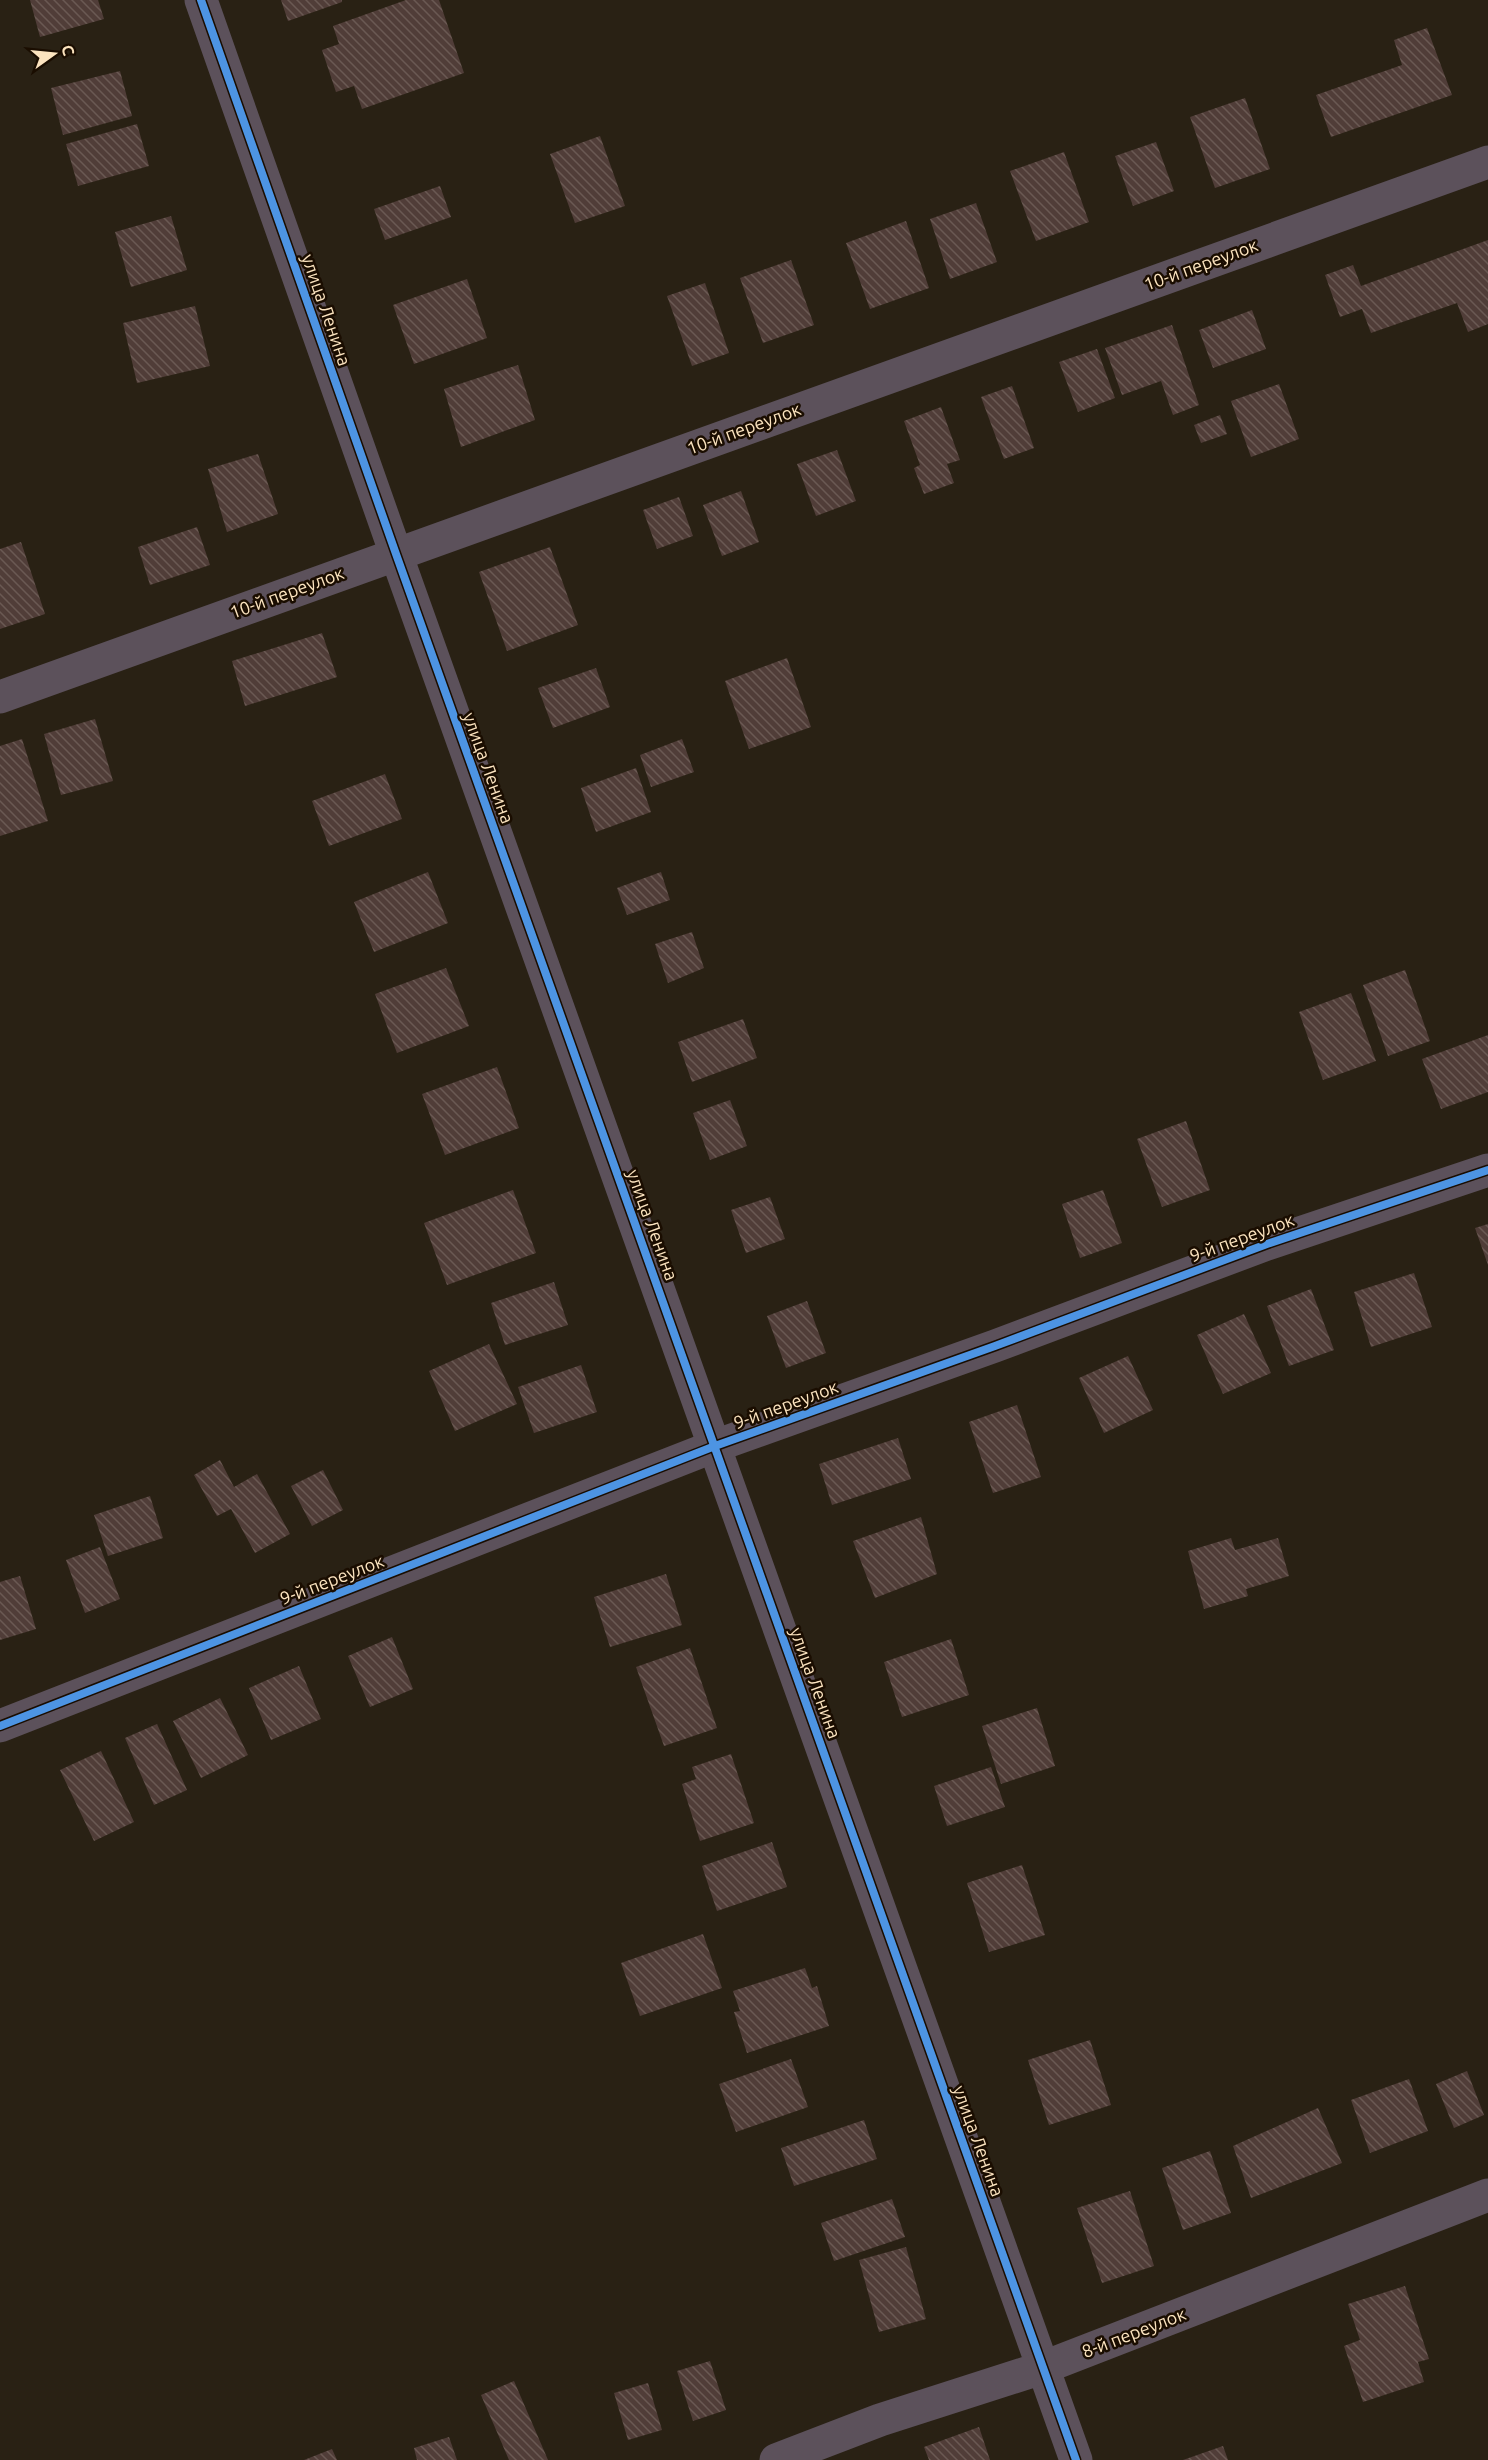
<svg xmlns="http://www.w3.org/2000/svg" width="1488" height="2460" font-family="Ubuntu,sans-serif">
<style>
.building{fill:url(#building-back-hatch)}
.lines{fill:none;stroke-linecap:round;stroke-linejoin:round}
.minor{stroke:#5c515b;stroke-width:33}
.cycleway-casing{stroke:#1a0d00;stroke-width:11}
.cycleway{stroke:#4d94e3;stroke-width:8}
.labels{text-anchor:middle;stroke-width:5;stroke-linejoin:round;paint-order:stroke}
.street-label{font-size:18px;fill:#fce4bf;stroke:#1a0d00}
</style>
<defs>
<pattern id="building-back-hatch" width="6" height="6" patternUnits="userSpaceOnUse" patternTransform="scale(1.5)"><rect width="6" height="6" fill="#503d38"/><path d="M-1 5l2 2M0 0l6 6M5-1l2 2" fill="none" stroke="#6a5953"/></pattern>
</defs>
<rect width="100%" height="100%" fill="#292114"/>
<g class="building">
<polygon points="30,0 98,0 104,19 40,37"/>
<polygon points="281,0 342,0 342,2 288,21"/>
<polygon points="406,0 439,0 464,73 362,109 354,86 336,92 322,50 339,44 333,26"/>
<polygon points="1427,28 1452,95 1331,137 1316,95 1402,65 1394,40"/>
<polygon points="120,71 132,116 63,135 51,88"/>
<polygon points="1245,98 1270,169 1215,188 1190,117"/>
<polygon points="137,124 149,166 78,186 66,144"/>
<polygon points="600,136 625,206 575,223 550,154"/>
<polygon points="1156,142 1174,191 1133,206 1115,156"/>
<polygon points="1064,152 1089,222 1036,241 1010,171"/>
<polygon points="440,186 451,217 385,240 374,209"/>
<polygon points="976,203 997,262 950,279 930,219"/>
<polygon points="171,216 187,270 131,287 115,232"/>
<polygon points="906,221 929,288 870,309 846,243"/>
<polygon points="1488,240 1488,324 1468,332 1457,303 1371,333 1362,309 1340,317 1325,275 1353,265 1361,286"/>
<polygon points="791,260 814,325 763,343 740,278"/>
<polygon points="467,279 487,338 414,364 393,305"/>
<polygon points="705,283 729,353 692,366 667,296"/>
<polygon points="195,306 210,366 137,383 123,323"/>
<polygon points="1252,310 1266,349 1213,368 1199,330"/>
<polygon points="1172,325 1199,405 1173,415 1161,381 1122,395 1105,348"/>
<polygon points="1097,349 1115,398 1078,412 1059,362"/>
<polygon points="518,365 535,420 461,447 444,389"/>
<polygon points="1279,384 1299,439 1251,457 1231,401"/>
<polygon points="1012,386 1034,448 1004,459 981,397"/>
<polygon points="941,407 960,460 947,464 954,483 924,494 914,468 920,465 904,421"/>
<polygon points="1220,415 1227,434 1201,443 1194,425"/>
<polygon points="837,450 856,501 816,516 797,464"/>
<polygon points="258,454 278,514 227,532 208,469"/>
<polygon points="741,491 759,542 722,556 703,505"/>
<polygon points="679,497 693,536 657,549 643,510"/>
<polygon points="197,527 210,565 150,585 138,547"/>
<polygon points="21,542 45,614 0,629 0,549"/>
<polygon points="550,547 578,625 507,651 479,572"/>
<polygon points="322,633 337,677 245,706 232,661"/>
<polygon points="787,658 811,727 749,749 725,681"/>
<polygon points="596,668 610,707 553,728 538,688"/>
<polygon points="95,719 113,781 61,795 44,734"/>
<polygon points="22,739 48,821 0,836 0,746"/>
<polygon points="682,739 694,772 651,787 640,755"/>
<polygon points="636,768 651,812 596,832 581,788"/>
<polygon points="385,774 402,819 329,846 312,801"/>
<polygon points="428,872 448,923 374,952 354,902"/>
<polygon points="661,872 670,900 627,915 617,888"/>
<polygon points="692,932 704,968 668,983 655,944"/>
<polygon points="446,968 469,1026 397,1053 375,994"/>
<polygon points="1405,970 1430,1041 1388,1056 1363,985"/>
<polygon points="1351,993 1376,1061 1323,1080 1299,1012"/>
<polygon points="743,1019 757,1058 692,1082 678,1042"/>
<polygon points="1488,1035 1488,1092 1441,1109 1422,1059"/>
<polygon points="497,1067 519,1128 445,1155 422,1094"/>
<polygon points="730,1100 747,1146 710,1160 693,1113"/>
<polygon points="1186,1121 1210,1190 1162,1207 1137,1139"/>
<polygon points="513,1190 536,1253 447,1285 424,1223"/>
<polygon points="1103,1190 1122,1243 1080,1258 1062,1204"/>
<polygon points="770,1197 785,1239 746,1253 731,1210"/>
<polygon points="1488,1224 1488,1265 1475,1228"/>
<polygon points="1414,1273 1432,1327 1371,1347 1354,1292"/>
<polygon points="554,1282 568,1325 505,1345 491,1303"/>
<polygon points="1311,1289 1334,1350 1289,1366 1267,1306"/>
<polygon points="807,1301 826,1353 786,1368 767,1316"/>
<polygon points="1244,1314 1271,1373 1223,1394 1197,1335"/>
<polygon points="489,1344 517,1404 455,1431 429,1371"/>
<polygon points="1128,1356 1153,1410 1104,1433 1079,1378"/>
<polygon points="581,1365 597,1412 534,1433 518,1387"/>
<polygon points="1017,1405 1041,1477 993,1493 969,1422"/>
<polygon points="898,1438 911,1479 832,1505 819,1464"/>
<polygon points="220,1460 234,1487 257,1474 290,1534 255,1553 231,1509 217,1516 194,1475"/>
<polygon points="323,1470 343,1510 312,1526 291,1486"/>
<polygon points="150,1496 163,1538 108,1556 94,1515"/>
<polygon points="921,1517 937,1574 875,1598 853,1541"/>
<polygon points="1231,1538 1235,1550 1278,1538 1289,1576 1246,1589 1248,1596 1204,1609 1188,1551"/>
<polygon points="100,1547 120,1599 85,1613 66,1560"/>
<polygon points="666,1574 682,1625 610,1647 594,1597"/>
<polygon points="20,1576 36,1629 0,1640 0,1582"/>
<polygon points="392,1637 413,1689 370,1707 348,1656"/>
<polygon points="951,1639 969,1695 902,1717 884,1662"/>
<polygon points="690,1648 717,1728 664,1746 636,1667"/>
<polygon points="299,1666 321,1719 271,1740 249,1688"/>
<polygon points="220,1698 248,1755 201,1778 173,1721"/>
<polygon points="1037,1708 1055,1766 1001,1784 982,1726"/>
<polygon points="157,1724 187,1790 154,1805 125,1738"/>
<polygon points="101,1751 134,1822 94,1841 60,1770"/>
<polygon points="731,1754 754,1823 700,1841 682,1784 696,1779 692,1767"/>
<polygon points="991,1767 1005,1807 947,1826 934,1786"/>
<polygon points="772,1842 787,1887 717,1911 702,1866"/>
<polygon points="1022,1865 1045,1935 989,1952 967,1883"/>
<polygon points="703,1934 722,1988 640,2016 621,1963"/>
<polygon points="805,1968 812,1988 817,1986 829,2026 747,2053 734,2012 740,2011 733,1991"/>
<polygon points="1090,2040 1111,2105 1049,2125 1028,2060"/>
<polygon points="791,2059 808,2107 736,2132 719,2084"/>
<polygon points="1467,2071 1484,2115 1454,2128 1436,2084"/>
<polygon points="1409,2079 1428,2131 1370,2153 1351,2100"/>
<polygon points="1318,2108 1342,2163 1251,2198 1233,2146"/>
<polygon points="864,2120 877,2159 794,2186 781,2148"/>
<polygon points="1210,2151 1231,2213 1183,2230 1162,2168"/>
<polygon points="1130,2191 1154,2266 1102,2283 1077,2208"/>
<polygon points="892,2199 905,2237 834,2261 821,2223"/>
<polygon points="906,2247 926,2319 879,2332 859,2260"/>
<polygon points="1405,2286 1429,2359 1418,2362 1424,2382 1363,2402 1344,2346 1360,2340 1348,2304"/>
<polygon points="710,2361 726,2410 693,2421 677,2371"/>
<polygon points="514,2381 548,2460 509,2460 481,2395"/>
<polygon points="648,2383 662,2430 628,2440 614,2393"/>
<polygon points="979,2427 990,2460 929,2460 924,2447"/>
<polygon points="449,2437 457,2460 417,2460 414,2448"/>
<polygon points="1223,2446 1228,2460 1183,2460"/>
<polygon points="332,2449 337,2460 304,2460"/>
</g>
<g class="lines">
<g class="minor">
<polyline points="201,0 396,554 1076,2460"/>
<polyline points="0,697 1488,162"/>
<polyline points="0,1726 715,1446 995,1346 1267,1244 1488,1170"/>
<polyline points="776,2460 880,2420 1042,2368 1488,2195"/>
</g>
<defs>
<g id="cycleway">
<polyline points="201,0 396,554 1076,2460"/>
<polyline points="0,1726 715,1446 995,1346 1267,1244 1488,1170"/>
</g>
</defs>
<use href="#cycleway" class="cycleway-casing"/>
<use href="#cycleway" class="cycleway"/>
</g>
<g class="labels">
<g class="street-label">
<text transform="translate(1201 265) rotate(-20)" y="6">10-й переулок</text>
<text transform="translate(326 310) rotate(71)" y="6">улица Ленина</text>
<text transform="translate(744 429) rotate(-20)" y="6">10-й переулок</text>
<text transform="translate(287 593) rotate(-20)" y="6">10-й переулок</text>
<text transform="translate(488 768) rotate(70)" y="6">улица Ленина</text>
<text transform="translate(652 1225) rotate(70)" y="6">улица Ленина</text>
<text transform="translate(1242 1238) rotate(-20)" y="6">9-й переулок</text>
<text transform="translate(786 1405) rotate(-20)" y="6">9-й переулок</text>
<text transform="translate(332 1580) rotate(-21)" y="6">9-й переулок</text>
<text transform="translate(815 1683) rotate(70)" y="6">улица Ленина</text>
<text transform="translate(978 2141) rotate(70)" y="6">улица Ленина</text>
<text transform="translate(1134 2333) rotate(-21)" y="6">8-й переулок</text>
</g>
</g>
<g transform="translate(54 54) rotate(75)" stroke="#1a0d00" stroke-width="4.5" paint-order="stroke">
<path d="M0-4.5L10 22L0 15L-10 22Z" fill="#fce4bf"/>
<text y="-9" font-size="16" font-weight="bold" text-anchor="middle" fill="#fce4bf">С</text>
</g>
</svg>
